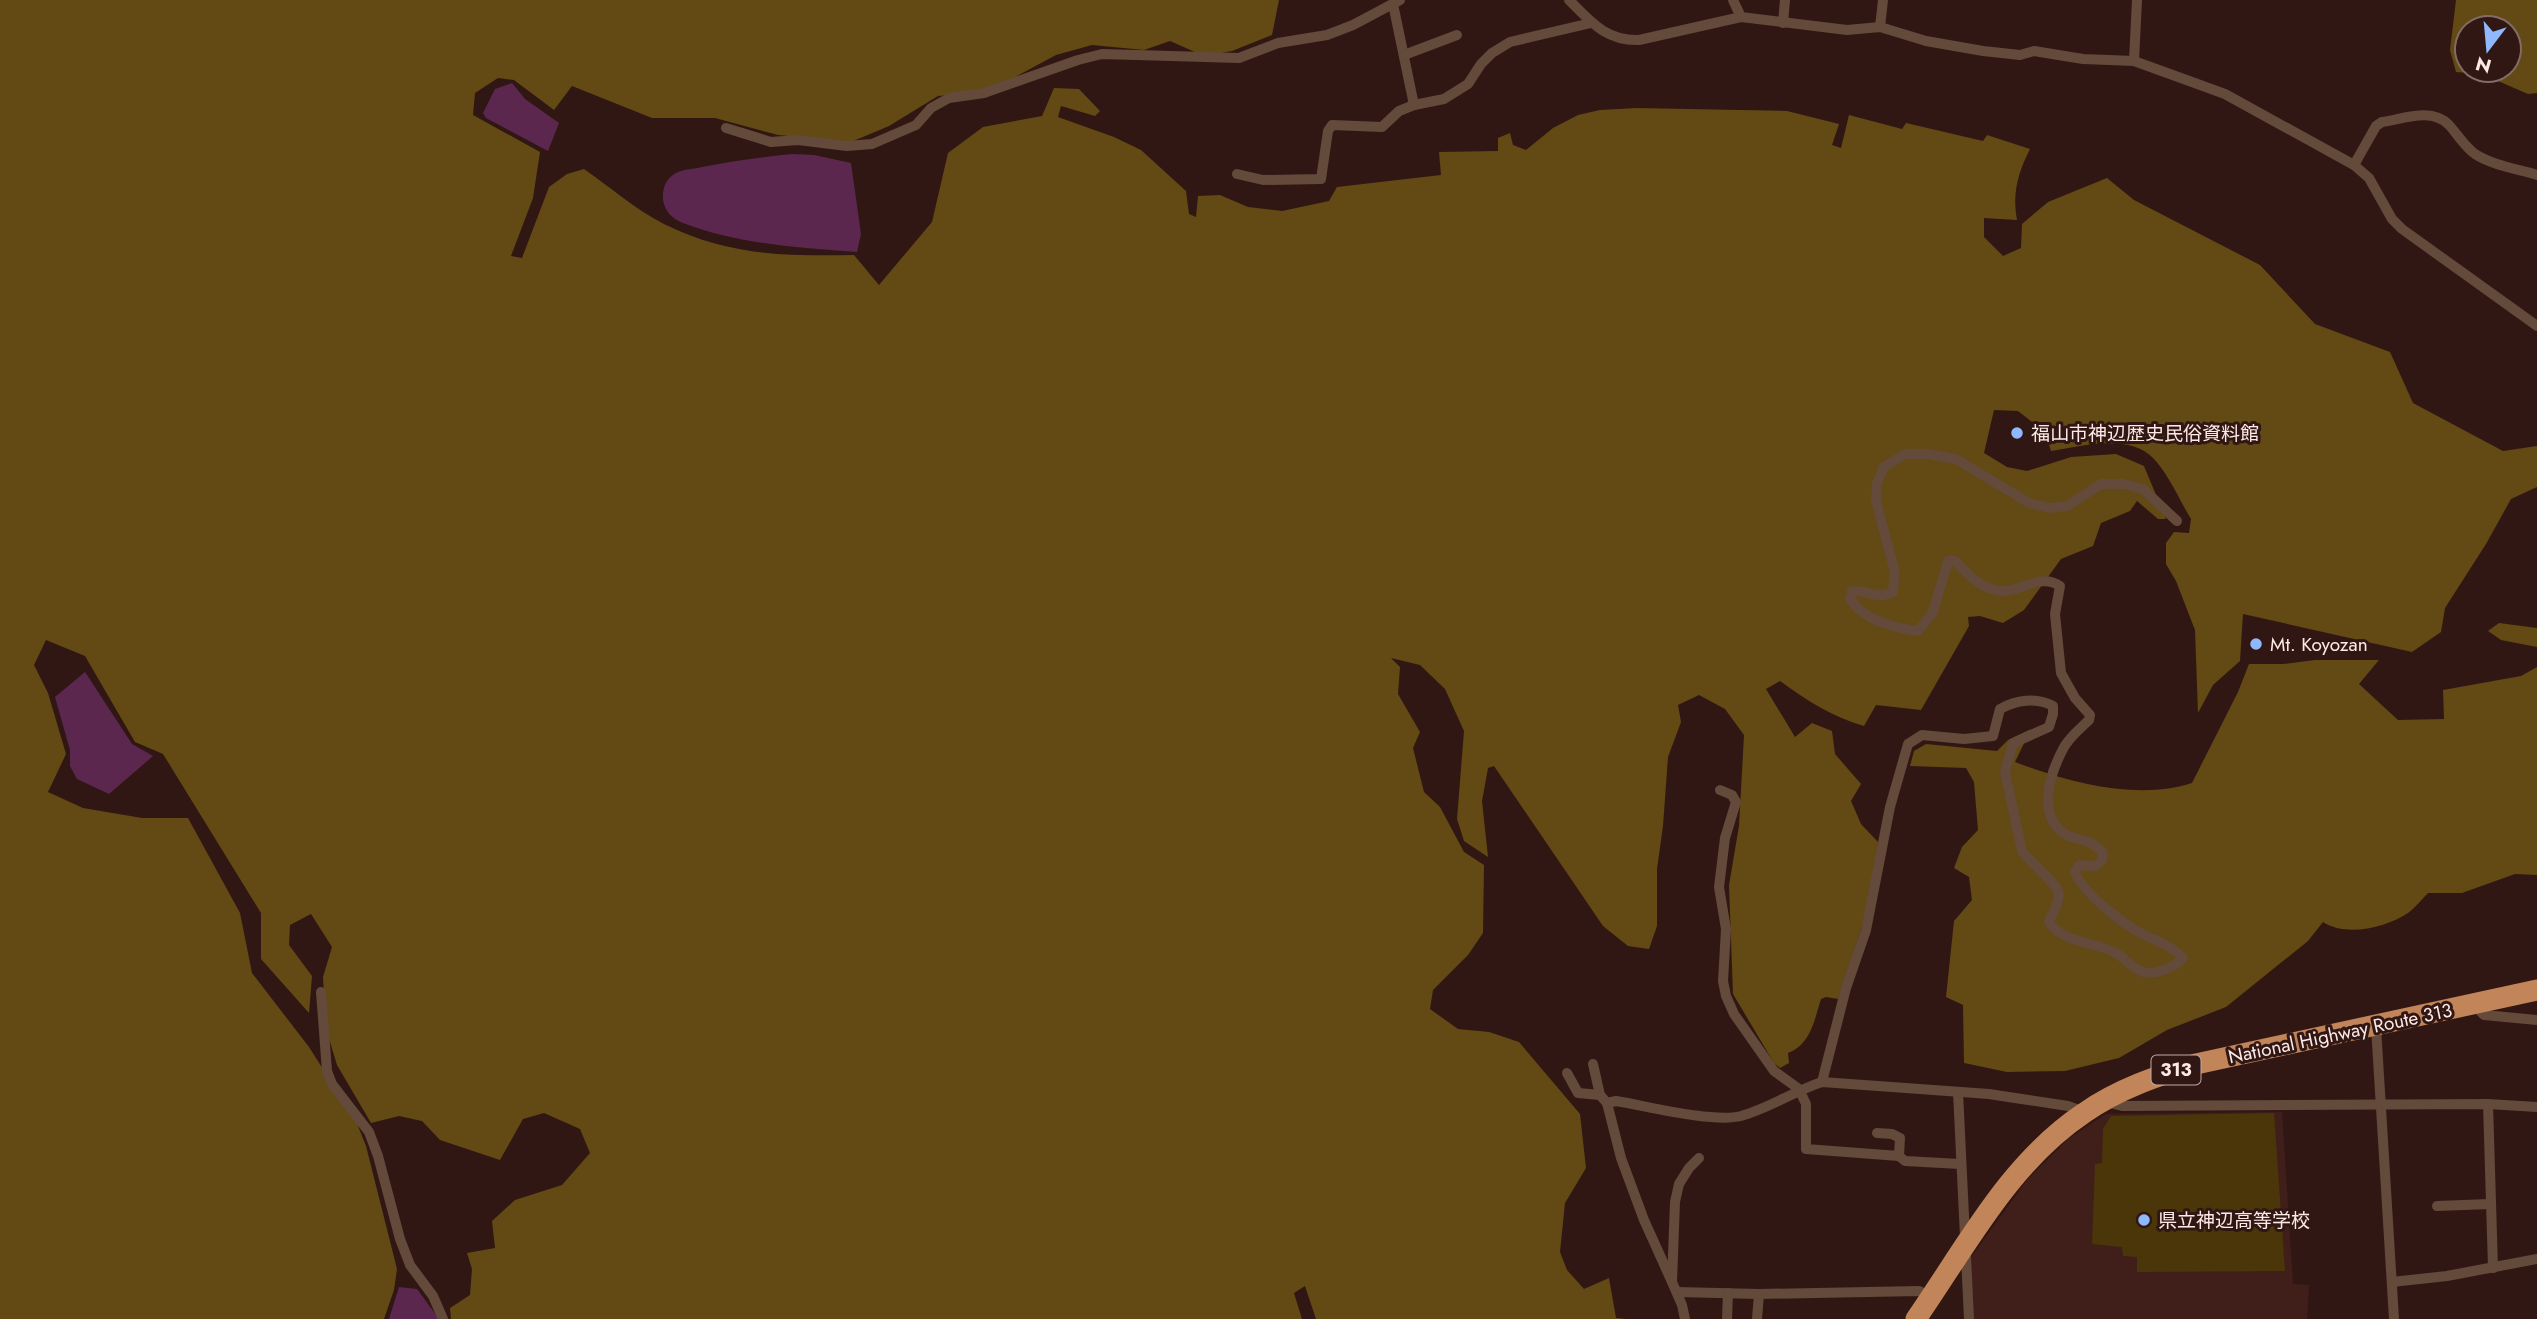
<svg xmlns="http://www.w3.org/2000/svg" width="2537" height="1319" font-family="Jost,'Noto Sans JP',sans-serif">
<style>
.built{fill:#401f1b}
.green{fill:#4b3609}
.forest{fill:#634914;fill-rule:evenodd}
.water{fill:#5c274f}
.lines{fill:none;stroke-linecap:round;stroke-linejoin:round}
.street{stroke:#634a3a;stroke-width:10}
.highway{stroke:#c2855a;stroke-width:21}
.poi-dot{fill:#8fb8fd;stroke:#311713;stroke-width:2.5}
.labels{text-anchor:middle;stroke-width:6;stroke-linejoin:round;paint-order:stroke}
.shield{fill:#311713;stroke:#c0aaa7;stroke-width:2}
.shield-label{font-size:18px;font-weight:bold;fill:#fde9e6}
.poi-label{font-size:19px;fill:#fde9e6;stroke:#311713;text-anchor:start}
.street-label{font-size:19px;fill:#fde9e6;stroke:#311713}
</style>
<rect width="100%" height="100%" fill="#311713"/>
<polygon class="built" points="2282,1112 2293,1284 2309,1285 2307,1319 1973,1319 1969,1260 2027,1180 2068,1139 2106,1114"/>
<polygon class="green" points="2274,1113 2285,1271 2137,1272 2137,1257 2123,1256 2122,1247 2092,1244 2095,1164 2102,1163 2103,1129 2111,1116"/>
<g class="forest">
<path d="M0,0H1279L1272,35L1232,51L1204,56L1170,41L1144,50L1092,45L1056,55L1004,83L973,93L938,96L889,126L851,142L778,135L715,118H652L572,86L554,110L514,80L498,78L475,93L473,115L540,152L533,198L511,256L522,258L549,187L567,174L584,169C610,187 636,210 664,224C729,256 784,256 854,255L879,285L932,222L948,153L983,127L1042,116L1054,88L1079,89L1100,111L1095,116L1061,106L1058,117L1114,137L1141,150L1186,191L1189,214L1196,217L1198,196L1220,195L1248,207L1282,211L1329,201L1337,187L1441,175L1439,152L1498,151V138L1510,133L1513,145L1526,150L1553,128L1578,115L1600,110L1636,108L1787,111L1839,124L1832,145L1841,148L1849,115L1902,129L1906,123L1983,141L1987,135L2030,149C2018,173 2012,193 2017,220L1984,218V237L2003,256L2021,248L2022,224L2048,202L2107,178L2134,200L2260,265L2315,324L2390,352L2413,403L2503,451L2537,446V487L2511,499L2486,544L2445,608L2441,632L2412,652L2243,614L2240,661L2213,685L2198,713L2195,630L2176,581L2166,564V543L2174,532L2189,533L2191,519C2180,501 2168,473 2153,458C2130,433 2080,446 2051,451L2045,432L2018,411L1994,410L1984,453L2007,467L2027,471L2071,457L2116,454L2144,466L2166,519H2158L2137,501L2130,511L2101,523L2093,546L2061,559L2024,610L2003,623L1980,616L1968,617L1969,626L1921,710L1876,705L1864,726C1832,717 1806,700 1780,681L1766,689L1795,737L1812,723L1832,731L1835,754L1861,784L1851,801L1861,824L1878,842C1876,896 1854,948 1838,999L1826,997L1821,999C1814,1021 1811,1044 1788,1053L1789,1063L1780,1068L1774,1063L1733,994L1729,885L1739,826L1744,735L1725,709L1699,695L1678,705L1681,722L1668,757L1663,826L1657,869V926L1649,949L1628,946L1603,926L1494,766L1488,768L1482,801L1488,857L1464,841L1457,819L1464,731L1445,689L1420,665L1391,658L1400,667L1398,694L1420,732L1413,748L1424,792L1440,807L1464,852L1484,865L1483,933L1468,955L1433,990L1430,1009L1458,1029L1489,1032L1519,1042L1580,1114L1586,1168L1565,1203L1560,1252L1567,1270L1584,1289L1609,1278L1616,1318L1626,1319H1316L1305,1286L1294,1293L1302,1319H451L450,1308L470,1295L472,1269L467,1253L495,1248L492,1221L515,1200L562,1185L590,1153L580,1129L544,1113L523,1119L500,1160L440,1140L422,1121L399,1116L371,1123L337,1065L326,1029L323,977L332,947L311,914L290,925L289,945L312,976L309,1013L261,959V913L163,754L135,742L85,656L46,640L34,665L48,693L66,754L48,792L83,808L142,818H188L240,913L252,973L309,1047L356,1121L366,1146L397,1269L394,1290L384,1319H0Z"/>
<path d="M2456,0H2537V93L2528,94L2482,74L2456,72L2450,50ZM2467,28H2509V70H2467Z"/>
<polygon points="2499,623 2537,628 2537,647 2501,640 2488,631"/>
<path d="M2315,660H2379L2359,684L2398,720L2444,719L2443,690L2521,676L2537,667V875L2515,874L2462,893H2428C2422,899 2415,908 2408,913C2385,928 2346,937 2323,922L2308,941L2226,1007L2167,1030L2119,1058L2065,1071L2007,1072L1964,1063L1963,1005L1946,997L1954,921L1972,900L1969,877L1954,868L1962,847L1978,830L1974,782L1966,768L1910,766L1914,751L1926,744L1997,751L2008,740L2031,729L2015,762C2068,782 2137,801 2192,783L2238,692L2249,664H2283Z"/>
</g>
<g class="water">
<polygon points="512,83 525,99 559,123 548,151 486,118 483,113 495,89"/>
<path d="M793,154L814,155L851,163L861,234L857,252C799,248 738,244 683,223C672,219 665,211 663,200C662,189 666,178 676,173C683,169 695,169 702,167C732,161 762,157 793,154Z"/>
<polygon points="85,672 132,744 153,756 109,794 77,779 70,766 70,750 55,697"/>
<polygon points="399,1287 417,1289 439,1319 389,1319"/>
</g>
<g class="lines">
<g class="street">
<path d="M1569,0C1591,22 1606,41 1639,40L1741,17"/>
<polyline points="1733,0 1741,17 1847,30 1880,27 1926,41 1983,51 2020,55 2034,51 2083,59 2134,61 2225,94 2354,165 2369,178 2392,219 2402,229 2537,326"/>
<polyline points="1393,4 1414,105"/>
<polyline points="1783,23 1785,0"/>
<polyline points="1880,27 1883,0"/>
<polyline points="1404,55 1457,35"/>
<polyline points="2134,61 2137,0"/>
<polyline points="726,128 771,142 798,140 847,146 872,144 916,125 931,108 949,98 984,93 1078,60 1102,54 1239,58 1278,43 1327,35 1353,25 1400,0"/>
<path d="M2354,165L2376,126L2382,122C2403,119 2432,107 2449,125C2458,135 2465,147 2475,154C2492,165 2517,169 2537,175"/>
<polyline points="1237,174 1263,180 1321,179 1328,131 1332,125 1382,127 1399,111 1414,105 1444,99 1468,84 1481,64 1492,53 1510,42 1591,23"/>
<polyline points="1720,790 1732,795 1736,802 1725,838 1719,887 1726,929 1723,981 1726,996 1734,1014 1774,1071 1799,1089 1806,1104 1806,1149 1899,1156"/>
<polyline points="321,992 327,1071 332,1084 369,1132 378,1156 400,1239 410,1265 433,1296 443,1319"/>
<polyline points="2473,1004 2484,1015 2537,1020"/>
<polyline points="2376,1027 2394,1319"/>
<polyline points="1593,1064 1600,1095 1607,1103 1621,1158 1644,1220 1672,1282"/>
<polyline points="1567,1073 1578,1093 1600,1095"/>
<path d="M1822,1082L1846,988L1866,930L1890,807L1908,744L1922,735L1964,739L1993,736L2000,709C2016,700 2036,697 2053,706V714L2049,727L2013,743L2005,772L2022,851C2030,863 2059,884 2059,895C2059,903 2052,914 2049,922C2061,942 2093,942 2112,951C2123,955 2132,969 2143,972C2155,975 2176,967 2183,958C2169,943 2152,940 2135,930C2116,918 2083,892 2075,872L2079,865L2095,866L2102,860L2103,853C2088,835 2074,843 2061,831C2037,811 2051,772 2063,749C2069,737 2080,729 2089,720L2090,715L2075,698L2061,673L2055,614L2060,586C2039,571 2017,596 1995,590C1978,586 1967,573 1955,561H1948L1933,612L1918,631C1894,628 1864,621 1850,599L1852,591C1869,590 1876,600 1893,592L1895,572L1876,501L1877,483L1884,467L1905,454H1928L1956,459L2029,503L2049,508L2067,506L2101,484H2123L2143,489L2177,521"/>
<polyline points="1958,1092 1969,1319"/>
<polyline points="2106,1102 2122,1106 2488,1104 2537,1107"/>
<path d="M1607,1103L1616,1101C1647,1106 1712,1123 1741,1116C1770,1108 1794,1091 1822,1082L1989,1094L2068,1106L2084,1112"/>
<polyline points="2488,1104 2493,1268"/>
<polyline points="1877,1133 1892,1134 1900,1138 1899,1156 1905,1161 1960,1164"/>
<polyline points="2437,1206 2490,1204"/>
<polyline points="2392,1282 2447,1276 2537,1259"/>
<polyline points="1677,1292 1759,1294 1919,1291 1931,1297"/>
<polyline points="1685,1319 1682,1305 1672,1282 1675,1202 1679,1184 1689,1168 1699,1158"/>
<polyline points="1727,1319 1728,1293"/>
<polyline points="1757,1319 1759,1294"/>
</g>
<path class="highway" d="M1916,1319C1966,1247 2009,1163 2084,1113C2118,1089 2157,1076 2196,1064L2537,990"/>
</g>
<g class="poi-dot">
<circle cx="2017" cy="433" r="7"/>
<circle cx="2256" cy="644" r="7"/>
<circle cx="2144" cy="1220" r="7"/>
</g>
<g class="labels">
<rect class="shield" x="2151.5" y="1055.5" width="49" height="29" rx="5"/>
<g class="shield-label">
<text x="2176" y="1076">313</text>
</g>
<g class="poi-label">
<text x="2031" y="440">福山市神辺歴史民俗資料館</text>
<text x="2270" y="651">Mt. Koyozan</text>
<text x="2158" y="1227">県立神辺高等学校</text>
</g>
<g class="street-label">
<text transform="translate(2340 1033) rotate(-12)" y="7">National Highway Route 313</text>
</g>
</g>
<g transform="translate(2488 49) rotate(196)"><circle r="33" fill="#311713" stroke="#836b67" stroke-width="2"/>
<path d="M0-5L12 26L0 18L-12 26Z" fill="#8fb8fd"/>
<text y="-10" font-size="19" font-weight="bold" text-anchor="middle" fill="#fde9e6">N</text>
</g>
</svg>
